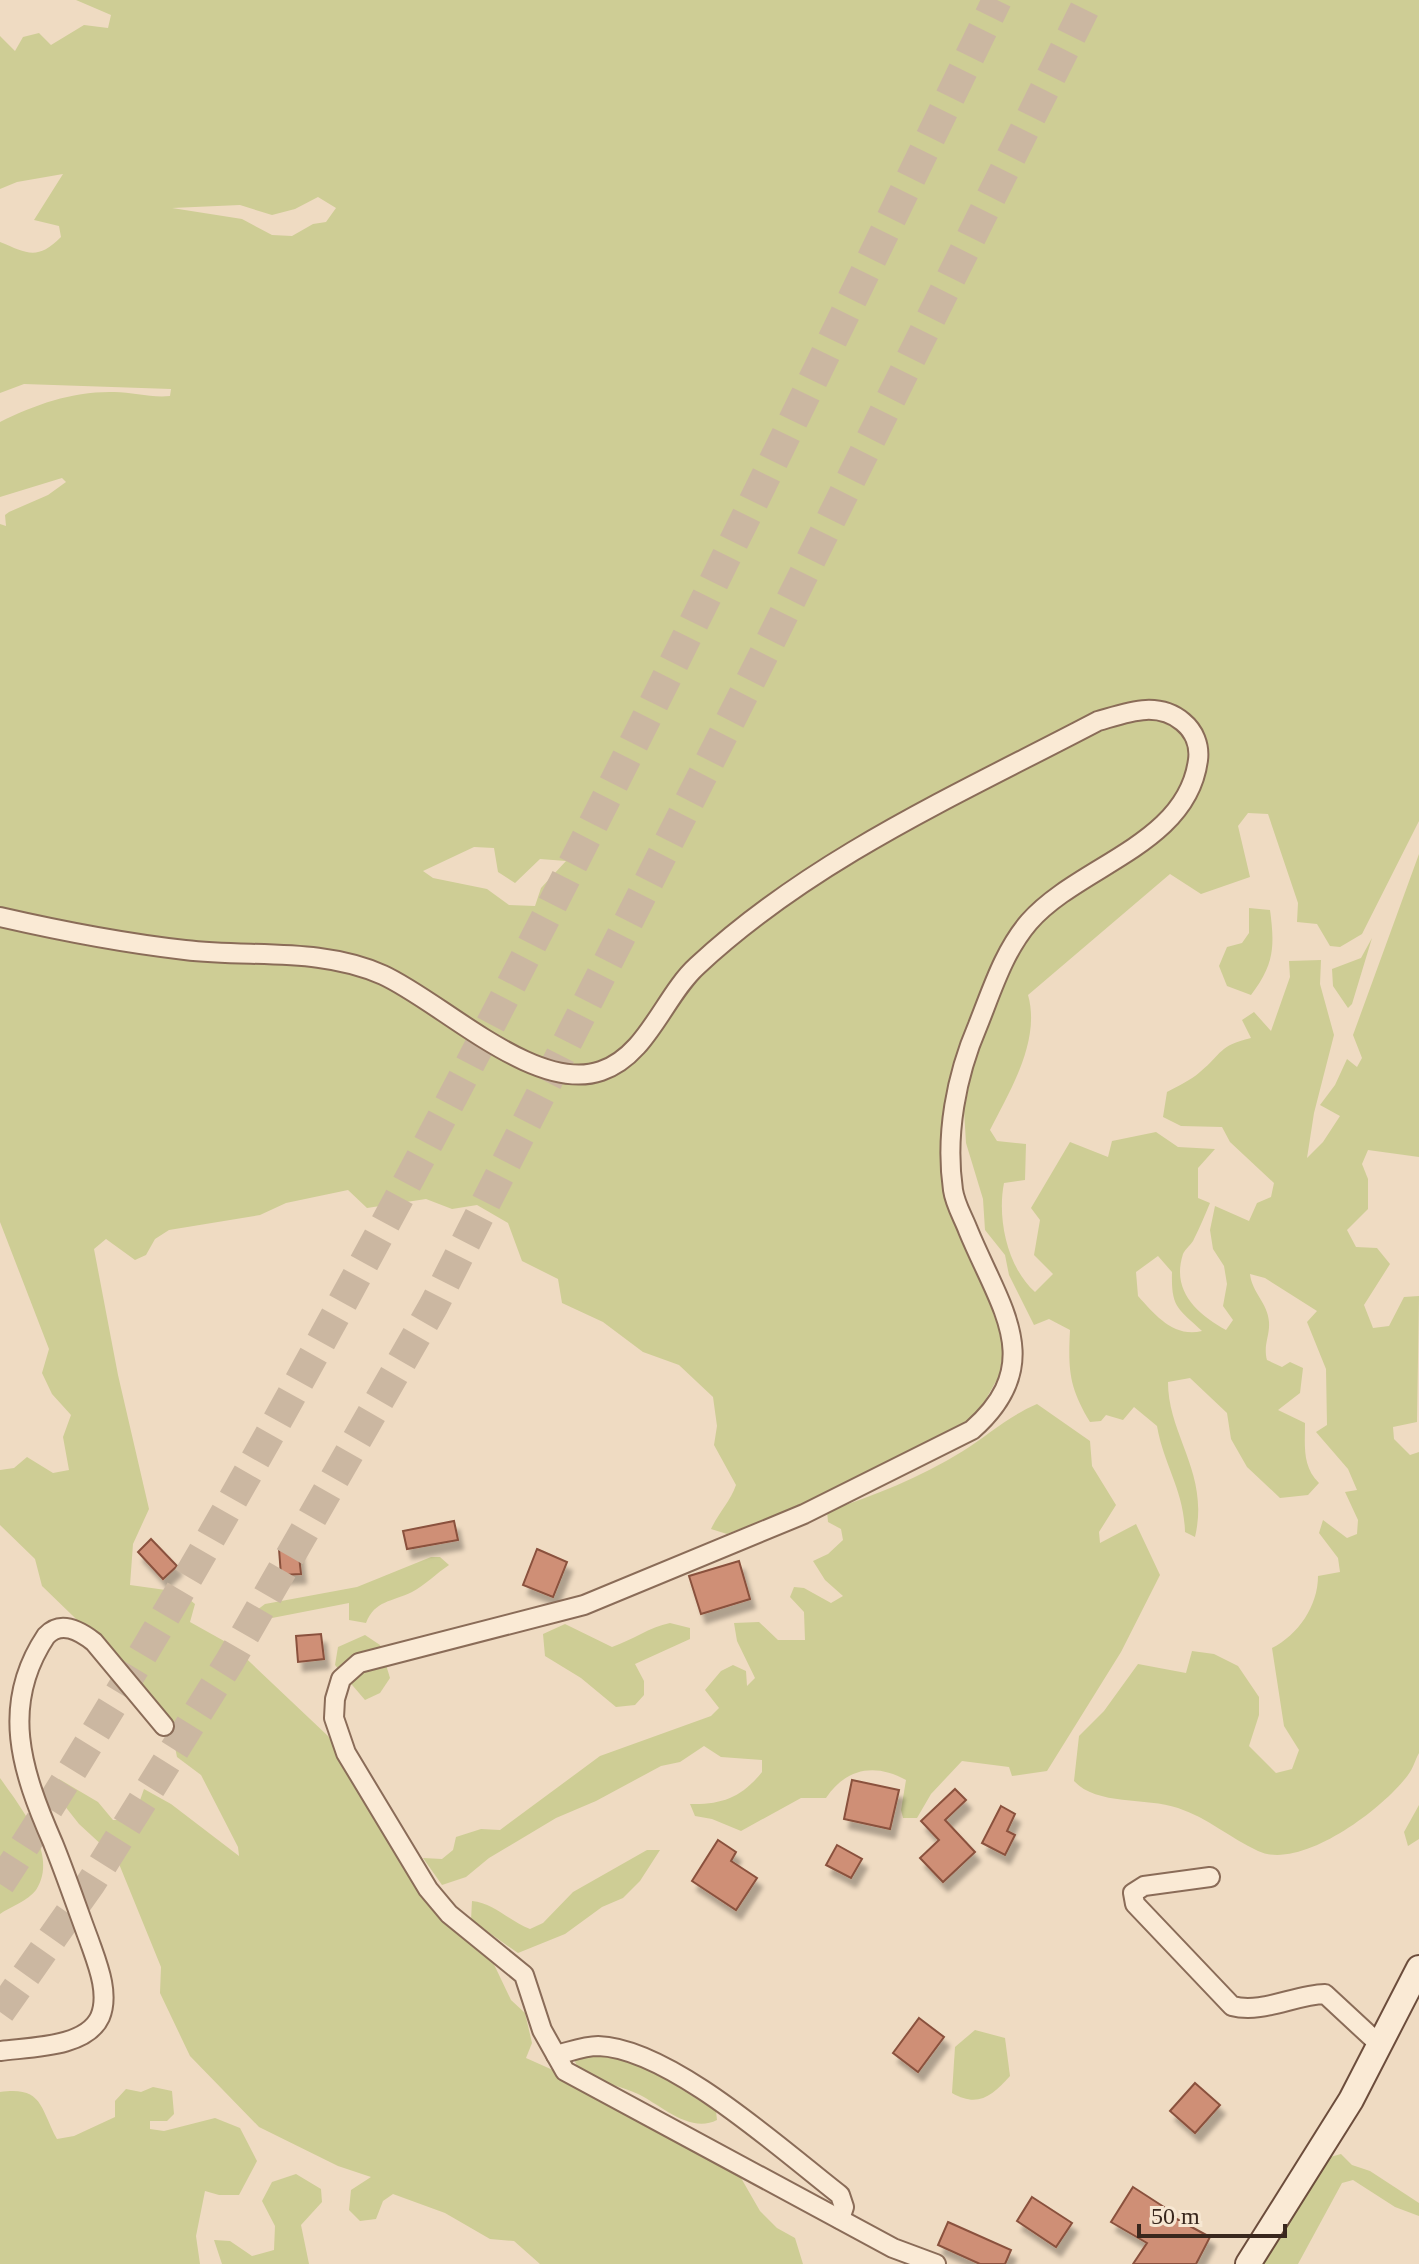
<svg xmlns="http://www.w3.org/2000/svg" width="1419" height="2264" font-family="Georgia,serif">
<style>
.green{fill:#cecd95;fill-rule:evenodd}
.building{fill:#cf8f76;stroke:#8a513d;stroke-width:2;filter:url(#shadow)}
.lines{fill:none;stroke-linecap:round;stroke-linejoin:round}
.trunk-tunnel{stroke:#cbb7a1;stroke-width:30;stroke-dasharray:30 15;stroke-linecap:butt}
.minor-casing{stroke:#8a6c58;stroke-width:22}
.secondary-casing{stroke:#6c4d3c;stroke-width:28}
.minor{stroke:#faead5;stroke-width:18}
.secondary{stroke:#faead5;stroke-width:24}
</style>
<defs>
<filter id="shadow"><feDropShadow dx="5" dy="9" stdDeviation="2" flood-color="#0004"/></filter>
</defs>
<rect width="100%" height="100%" fill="#efdbc2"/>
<g class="green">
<path d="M76,0H1419V821L1362,934L1340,947L1330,946L1317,924L1297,922L1298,903L1268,814L1248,813L1238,826L1250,877L1201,894L1170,874L1028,995C1041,1040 1010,1091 990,1130L997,1141L1026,1144L1025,1180L1004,1183C997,1218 1007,1267 1035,1292L1053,1274L1034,1255L1040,1220L1031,1208L1070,1142L1108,1157L1112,1141L1156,1132L1178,1147L1215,1149L1198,1168V1198L1210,1203C1205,1215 1200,1227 1194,1239C1192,1244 1185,1249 1183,1254C1171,1291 1197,1314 1226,1330L1233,1320L1223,1306L1227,1284L1224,1266L1213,1249L1210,1230L1215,1206L1249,1221L1257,1203L1271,1197L1274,1183L1230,1142L1222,1127L1181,1126L1163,1117L1167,1092C1178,1086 1191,1080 1200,1072C1223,1053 1218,1046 1251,1038L1242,1020L1254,1012L1271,1031L1290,977L1289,961L1321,960L1320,984L1334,1035L1314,1113L1307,1158L1323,1142L1340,1116L1320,1105L1335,1085L1347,1059L1357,1067L1362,1058L1353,1035L1419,854V1157L1368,1150L1362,1164L1368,1179V1209L1347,1230L1356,1247L1377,1248L1390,1264L1364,1305L1373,1328L1389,1326L1404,1297L1419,1296L1417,1422L1393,1427L1394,1439L1410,1455L1419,1452V1753C1415,1760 1413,1769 1408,1775C1383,1809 1301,1871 1258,1851C1230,1838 1208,1818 1178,1808C1146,1797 1097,1806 1074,1781L1079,1736L1104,1711L1138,1664L1186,1673L1192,1651L1214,1654L1238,1666L1259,1697V1715L1249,1746L1276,1773L1292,1769L1299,1750L1284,1726L1272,1648C1298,1635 1318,1606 1318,1576L1340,1572L1338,1558L1319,1533L1323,1520L1347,1538L1357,1534L1358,1520L1345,1492L1357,1490L1348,1469L1316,1432L1327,1425L1326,1369L1307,1322L1317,1311L1265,1278L1250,1274C1252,1293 1268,1303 1269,1322C1270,1336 1263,1345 1267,1360L1282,1367L1290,1362L1303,1368L1300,1393L1278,1410L1305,1423C1305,1446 1302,1466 1319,1483L1308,1495L1280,1498L1247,1467L1231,1439L1227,1413L1190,1378L1168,1382C1168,1436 1210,1473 1195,1537L1185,1532C1184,1490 1164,1466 1157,1426L1134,1407L1123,1420L1106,1415L1101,1421L1090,1422C1069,1387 1068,1370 1070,1330L1049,1319L1034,1325L1009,1275L1005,1255L985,1230L983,1199L966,1143L964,1110L982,1022L944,1148L995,1309L1004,1347L999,1376L978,1413L945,1437L827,1495L727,1534L711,1529C719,1512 730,1502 736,1485L714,1445L717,1426L713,1397L679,1365L643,1352L603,1322L562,1303L558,1279L522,1261L508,1223L477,1205L452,1209L426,1199L367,1208L348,1190L286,1203L260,1215L169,1230L155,1239L146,1255L135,1260L106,1239L94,1249L118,1375L149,1509L133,1544L130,1585L180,1592L195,1604L190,1622L233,1646L328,1736L392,1838L490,1956L511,2000L525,2013L532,2043L526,2058L564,2075L737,2171L760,2211L777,2228L795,2238L803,2264H540L514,2241L490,2239L445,2213L393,2194L383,2201L376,2219L360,2221L349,2210L351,2190L371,2177L338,2166L259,2127L190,2056L160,1993L161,1967L117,1859L79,1824L53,1791L59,1779L98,1802L113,1820H133L144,1789L171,1804L239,1856L238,1847L201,1775L177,1757L173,1737L158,1715L103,1645L42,1586L35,1559L0,1525V1470L14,1468L27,1457L53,1473L69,1470L63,1437L71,1415L52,1394L42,1373L49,1349L0,1222V524L6,526L5,515L9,512L48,495L66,482L62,478L0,497V422C36,404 74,391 114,392C133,392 151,398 170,396L171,389L24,384L0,393V242C27,253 37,261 61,237L59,226L34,220L63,174L17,182L0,189V36L15,51L23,37L39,33L51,45L84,25L108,28L111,15ZM318,197L336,208L326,222L313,224L292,236L272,235L242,219L172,208L240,205L272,215L295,209ZM474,847L494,848L498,872L515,883L540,859L566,861L541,888L535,906L509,905L487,889L433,878L423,871ZM1158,1256L1172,1272C1171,1308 1178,1308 1202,1331C1174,1338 1155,1315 1138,1296L1136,1272Z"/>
<path d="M1249,908L1270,910C1275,947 1274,965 1251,995L1227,986L1219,966L1227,947L1242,943L1249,933Z"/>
<polygon points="1372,938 1352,1004 1348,1008 1333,986 1332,969 1361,958"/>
<path d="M1037,1404L1090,1441L1092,1466L1116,1505L1099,1532L1100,1543L1136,1524L1160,1575L1121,1652L1047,1771L1012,1776L1009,1767L962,1761L931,1794L917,1818H903L901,1810L906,1780C875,1763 846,1768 826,1798H801L741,1831L712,1819L695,1816L690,1804C722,1805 742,1797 762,1772V1760L721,1757L704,1746L680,1762L661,1766L596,1801L556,1818L489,1858L466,1877L442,1885L423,1858L442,1859L453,1850L456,1837L481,1829L500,1830L600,1756L711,1716L719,1708L705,1690L721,1671L733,1665L746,1671L747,1686L755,1678L737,1641L734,1623L759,1622L778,1640H805L804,1612L790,1597L794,1587L804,1588L831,1603L843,1596L825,1580L813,1561L828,1554L843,1540L841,1529L828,1522L827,1511C874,1496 921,1477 963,1451C988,1435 1009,1416 1037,1404Z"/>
<path d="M431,1557H440L449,1565C437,1573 425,1585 412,1592C392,1602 375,1600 366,1623L349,1620V1603L252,1622L249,1616L265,1604L357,1587Z"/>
<path d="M670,1623L690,1628V1639L635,1664L644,1681V1695L635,1705L616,1707L581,1678L545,1656L543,1634L565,1624L612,1647C633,1640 649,1627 670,1623Z"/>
<polygon points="365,1635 380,1645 390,1678 380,1693 365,1700 335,1665 338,1647"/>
<path d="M0,1778C19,1805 60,1855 36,1890C29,1900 10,1907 0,1914Z"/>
<polygon points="1419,1805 1419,1839 1408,1846 1404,1832"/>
<path d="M647,1850H660L640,1881L623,1898L602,1907L565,1934L518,1953L471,1920L472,1901C494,1903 509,1921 530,1929L543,1923L573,1892Z"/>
<path d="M975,2030L1005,2038L1010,2076C992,2096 978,2108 952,2093L955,2047Z"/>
<path d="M586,2050L632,2058L716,2111L717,2120C690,2134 661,2105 638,2094C621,2086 601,2083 585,2074C577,2069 575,2063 573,2054Z"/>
<path d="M153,2087L172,2091L174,2114L167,2121H150V2129L164,2131L215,2118L240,2128L257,2161L239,2195H219L205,2191L196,2236L200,2264H0V2092C43,2086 40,2108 57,2139L74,2136L115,2117V2101L126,2089L141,2092Z"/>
<polygon points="1341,2154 1352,2165 1370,2171 1419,2203 1419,2216 1395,2207 1353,2180 1342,2183 1298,2264 1259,2264 1330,2157"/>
<polygon points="296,2174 321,2189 322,2202 301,2225 309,2264 222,2264 214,2240 230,2241 252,2256 274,2250 275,2226 262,2201 272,2182"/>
</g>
<g class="building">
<polygon points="454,1521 458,1540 407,1549 403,1531"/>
<polygon points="151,1539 177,1566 163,1579 138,1552"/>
<polygon points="298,1547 301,1574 281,1575 279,1549"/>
<polygon points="537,1549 567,1562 553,1597 523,1585"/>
<polygon points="739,1561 750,1599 701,1614 689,1576"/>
<polygon points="321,1634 324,1659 298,1662 296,1636"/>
<polygon points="852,1780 899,1790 890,1829 844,1819"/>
<polygon points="955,1789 966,1800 945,1820 975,1852 943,1882 920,1858 939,1840 921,1821"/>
<polygon points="1001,1806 1015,1814 1007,1831 1015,1835 1005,1855 982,1843"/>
<polygon points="718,1840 736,1852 731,1861 757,1878 736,1910 692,1881"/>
<polygon points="837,1845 862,1859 851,1878 826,1865"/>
<polygon points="919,2018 944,2037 918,2072 893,2053"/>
<polygon points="1195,2083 1220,2105 1195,2133 1170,2111"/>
<polygon points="1133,2187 1164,2207 1162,2211 1210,2237 1196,2264 1133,2264 1147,2243 1111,2222"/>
<polygon points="1032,2197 1072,2223 1056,2247 1017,2221"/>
<polygon points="948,2222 1011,2250 1005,2264 980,2264 938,2245"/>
</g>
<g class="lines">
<g class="trunk-tunnel">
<path d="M0,1884C150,1653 284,1413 414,1170C619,785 807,392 997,0"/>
<polyline points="0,2012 91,1883 230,1661 434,1305 766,650 1089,0"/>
</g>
<defs>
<g id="minor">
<path d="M0,917C61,931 123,943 185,950C252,958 320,947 383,975C442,1002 535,1094 601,1071C647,1056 664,996 697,966C813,858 959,794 1098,721C1126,713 1157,700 1183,722C1194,731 1200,745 1198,760C1187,845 1079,865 1029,922C1004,951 992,990 978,1025C956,1076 945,1135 953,1190C955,1204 963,1217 968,1230C1000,1308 1048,1363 972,1430L804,1514L584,1605L359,1663L341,1679L335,1699L334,1718L346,1753L428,1889L449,1914L524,1975L542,2030L565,2071L893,2248L936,2264"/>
<path d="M1210,1877L1144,1886L1133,1893L1135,1904L1232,2006C1262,2014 1294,1995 1325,1994L1380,2045"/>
<path d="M0,2051C29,2047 86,2048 100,2017C110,1993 97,1963 89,1940C77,1908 66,1875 53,1843C21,1770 0,1705 46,1636C61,1620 80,1631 94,1642L164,1726"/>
<path d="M556,2055C569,2052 584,2046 598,2046C670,2048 783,2151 840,2195L844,2207L840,2219"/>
</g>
<polyline id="secondary" points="1248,2264 1351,2100 1419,1968"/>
</defs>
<use href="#minor" class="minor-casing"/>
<use href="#secondary" class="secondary-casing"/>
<use href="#minor" class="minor"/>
<use href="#secondary" class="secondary"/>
</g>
<path d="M1139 2224v12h146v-12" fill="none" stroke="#39271d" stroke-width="4"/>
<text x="1151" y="2224" font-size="24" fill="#39271d" stroke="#f7e7d2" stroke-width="6" paint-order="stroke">50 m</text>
</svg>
